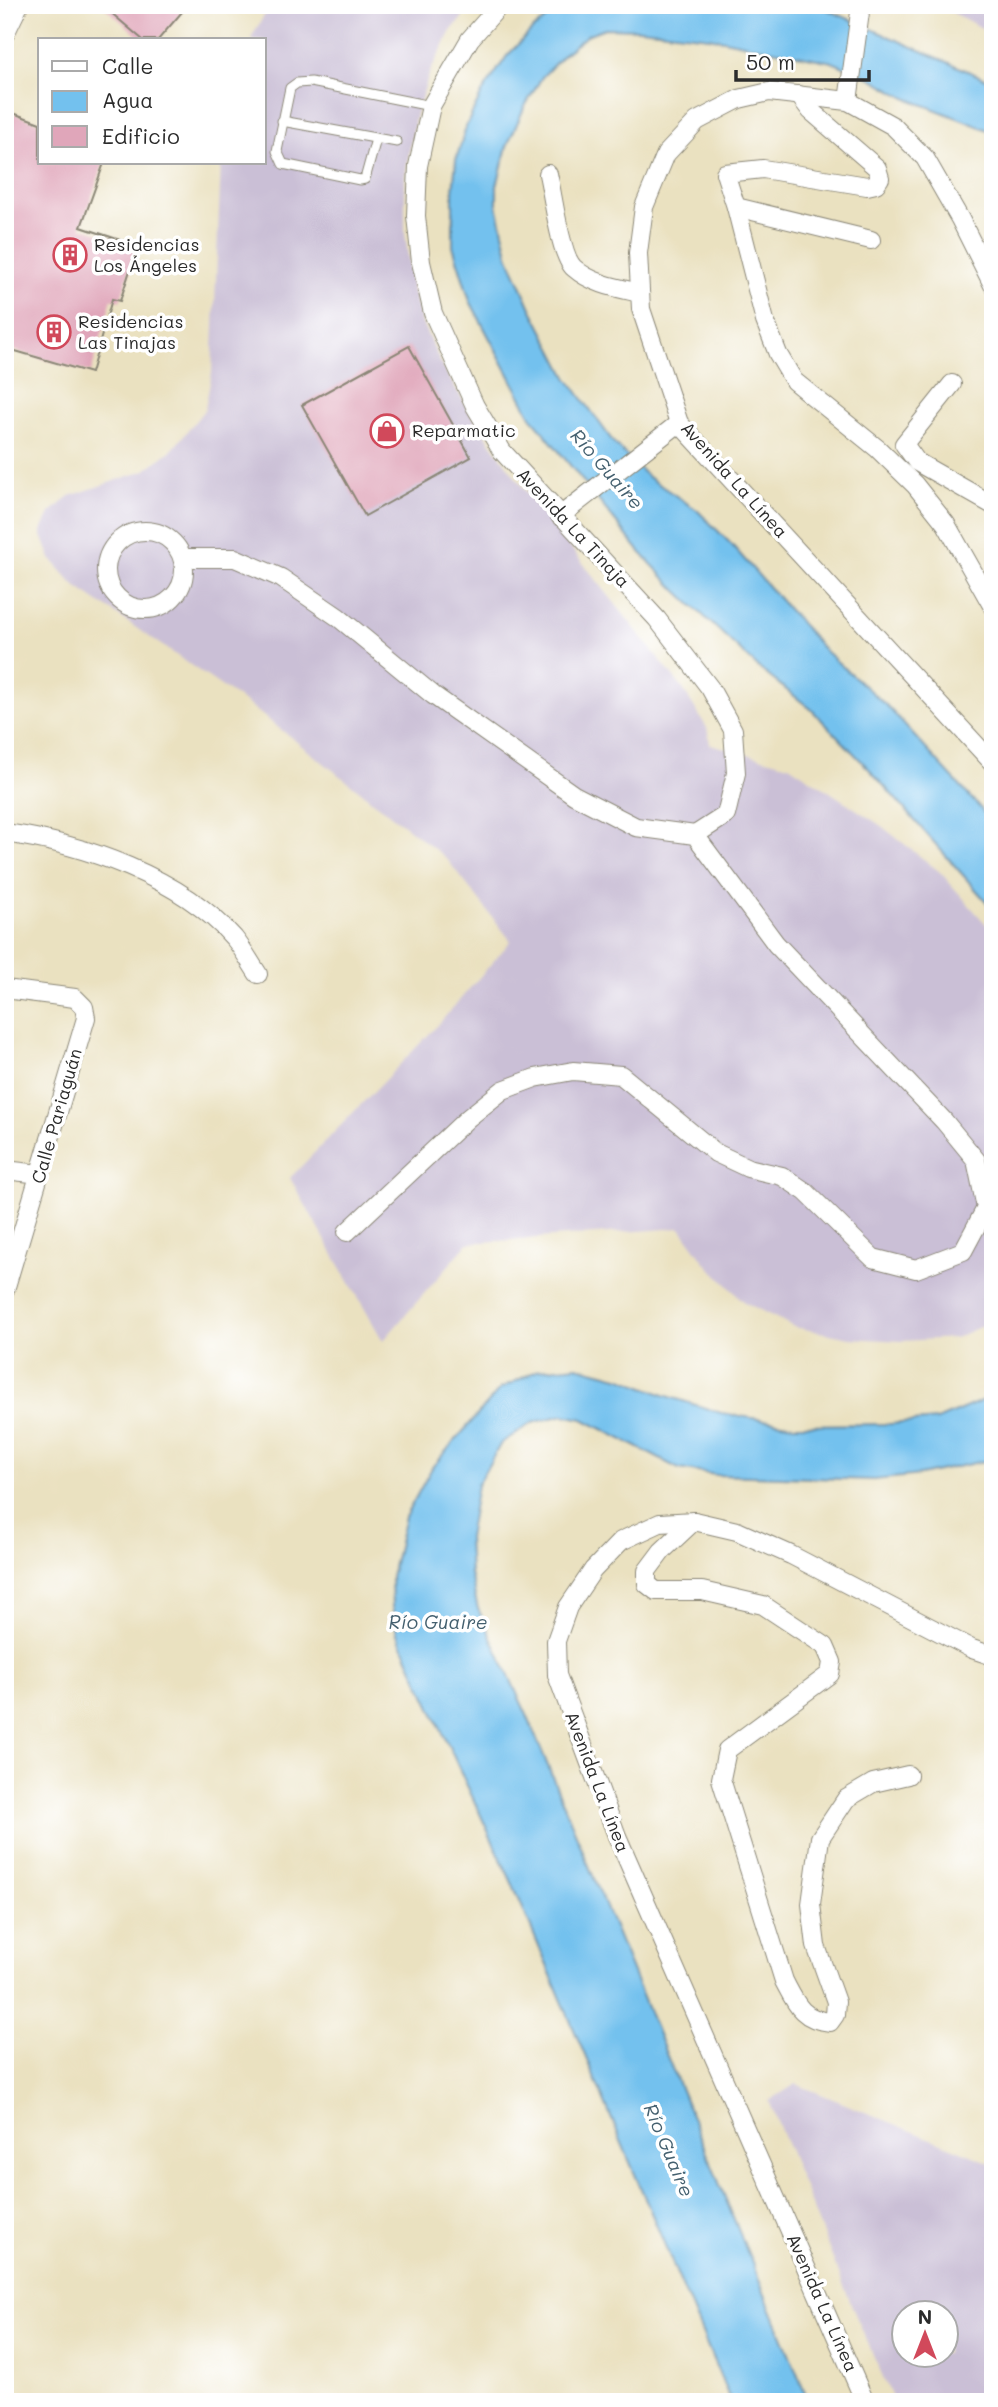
<svg xmlns="http://www.w3.org/2000/svg" width="998" height="2407" font-family="Mali,sans-serif">
<style>
.industrial{fill:#cabfd6;fill-rule:evenodd}
.water{fill:#73c1ee;stroke:#4f768c;stroke-width:2}
.building{fill:#e0a6ba}
.lines{fill:none;stroke-linecap:round;stroke-linejoin:round}
.lane-casing{stroke:#8a8676;stroke-width:11}
.street-casing{stroke:#8a8676;stroke-width:20}
.lane{stroke:#fff;stroke-width:9}
.street{stroke:#fff;stroke-width:18}
.labels{text-anchor:middle;stroke-width:7;stroke-linejoin:round;paint-order:stroke}
.poi-label{font-size:18px;fill:#2b2b2b;stroke:#fff;text-anchor:start}
.street-label{font-size:18px;fill:#2b2b2b;stroke:#fff}
.water-label{font-size:19px;font-style:italic;fill:#44606f;stroke:#fff}
</style>
<rect width="100%" height="100%" fill="#fff"/>
<filter id="ink" filterUnits="userSpaceOnUse"><feTurbulence type="fractalNoise" baseFrequency=".0143" numOctaves="2"/><feDisplacementMap in="SourceGraphic" scale="14" xChannelSelector="R" yChannelSelector="G"/><feConvolveMatrix kernelMatrix="1 2 1 2 8 2 1 2 1" color-interpolation-filters="sRGB"/></filter>
<filter id="wash" filterUnits="userSpaceOnUse"><feTurbulence type="fractalNoise" baseFrequency=".00686" numOctaves="4" result="noise"/><feDisplacementMap in="SourceGraphic" scale="28" xChannelSelector="R" yChannelSelector="G"/><feGaussianBlur stdDeviation="1.57" result="paint"/><feColorMatrix in="noise" values="0 0 0 0 0 0 0 0 0 0 0 0 0 0 0 0 0 1.4 0 .05"/><feComposite in="paint" operator="in"/></filter>
<g filter="url(#wash)">
<rect width="100%" height="100%" fill="#eae1c0"/>
<g class="industrial">
<polygon points="270,5 473,5 451,31 430,72 416,114 405,176 405,233 412,287 422,323 443,368 477,423 524,489 683,689 707,728 710,744 789,765 880,825 940,872 993,932 993,1321 955,1338 902,1341 850,1338 794,1327 744,1302 705,1262 680,1228 468,1243 383,1341 290,1178 437,1026 511,941 446,858 253,708 75,586 51,559 41,533 50,513 70,496 144,471 173,449 205,409 212,372 221,163 264,163 264,40 250,40"/>
<polygon points="938,5 993,5 993,34"/>
<path d="M796,2084L993,2164V2402H894L856,2316L769,2101ZM904,2312H946V2354H904Z"/>
</g>
<g class="water">
<polygon points="563,5 817,5 993,82 993,132 906,98 871,78 832,62 709,37 641,29 605,28 589,34 565,53 542,77 524,108 507,146 497,186 497,205 509,258 531,308 567,377 614,443 648,477 697,510 731,544 825,651 887,706 981,809 993,826 993,909 871,771 811,709 761,670 676,590 640,552 532,418 470,301 453,246 453,191 456,160 467,124 482,93 507,56 531,31"/>
<polygon points="577,1366 622,1378 664,1395 721,1413 795,1425 890,1424 937,1420 993,1396 993,1459 920,1475 874,1480 716,1475 679,1469 583,1419 563,1415 532,1423 501,1443 477,1485 468,1538 470,1574 478,1609 527,1715 809,2402 731,2402 513,1885 397,1634 392,1606 391,1576 405,1517 433,1466 500,1389 538,1370"/>
</g>
<g id="blocks">
<g class="building">
<polygon points="102,5 188,5 158,40 143,40"/>
<polygon points="5,110 40,123 40,163 104,163 81,227 138,246 120,301 112,299 91,373 5,348"/>
<polygon points="409,346 471,457 365,516 302,405"/>
</g>
</g>
</g>
<g filter="url(#ink)">
<use href="#blocks" fill-opacity="0" stroke="#8a8676" stroke-width="2"/>
<g class="lines">
<defs>
<g id="lane">
<polyline points="282,121 397,142"/>
<polyline points="376,139 365,179 360,180 283,164 277,151 290,88 297,83 311,82 431,106"/>
</g>
<g id="street">
<polyline points="500,5 470,39 431,106 418,166 416,216 421,262 433,313 475,406 502,451 657,619 710,688 733,730 736,773 726,815 695,835"/>
<polyline points="5,34 19,5"/>
<polyline points="799,95 811,111 877,168 880,178 876,184 867,186 763,169 725,173 736,207 765,321 778,354 794,381 878,449 915,485 946,524 993,607"/>
<polyline points="848,101 861,5"/>
<path d="M548,174C553,194 560,256 574,268C592,284 617,288 640,293"/>
<polyline points="736,207 871,240"/>
<polyline points="993,285 960,219 925,158 893,126 848,101 769,92 739,99 697,121 666,154 644,207 638,253 641,309 679,423 993,763"/>
<polyline points="952,384 904,444 917,462 991,504 993,503"/>
<polyline points="560,516 679,423"/>
<circle cx="145" cy="570" r="39"/>
<polyline points="183,558 235,558 281,578 338,617 433,695 574,795 636,827 695,835 776,944 944,1121 976,1160 986,1208 963,1251 916,1269 873,1258 806,1192 782,1176 748,1168 716,1153 621,1075 573,1071 535,1078 503,1090 468,1118 347,1232"/>
<path d="M5,833C84,844 180,877 234,938C243,949 250,962 258,974"/>
<polyline points="5,989 75,998 84,1007 86,1018 5,1290"/>
<polyline points="5,1170 40,1174"/>
<path d="M694,1521L662,1551L647,1571V1584L656,1591H702L763,1605L825,1646L832,1662L830,1674L727,1750L721,1779L784,1981C796,2004 802,2020 830,2022L835,2015L836,2002L816,1946L811,1904L820,1838L846,1799L873,1783L908,1775"/>
<polyline points="865,2402 617,1836 557,1675 556,1641 568,1607 593,1570 621,1541 660,1523 694,1521 737,1531 791,1555 972,1649 993,1656"/>
</g>
</defs>
<use href="#lane" class="lane-casing"/>
<use href="#street" class="street-casing"/>
<use href="#lane" class="lane"/>
<use href="#street" class="street"/>
</g>
</g>
<defs>
<symbol id="building-ring" viewBox="-11 -11 22 22"><circle r="9.5" fill="#fff" stroke="#d1495b" stroke-width="1.5"/><path d="M-4-6H4V6H1V3H-1V6H-4ZM-2.5-4.3h1.7v1.8h-1.7ZM.8-4.3h1.7v1.8H.8ZM-2.5-1h1.7V.8h-1.7ZM.8-1h1.7V.8H.8Z" fill="#d1495b"/></symbol>
<symbol id="shop-ring" viewBox="-11 -11 22 22"><circle r="9.5" fill="#fff" stroke="#d1495b" stroke-width="1.5"/><path d="M-5-2.5h2.3a2.7 3.5 0 0 1 5.4 0H5L5.5 6h-11ZM-1.5-2.5h3a1.5 2.3 0 0 0-3 0Z" fill="#d1495b"/></symbol>
</defs>
<g fill-rule="evenodd">
<use href="#building-ring" x="51" y="236" width="38" height="38"/>
<use href="#building-ring" x="35" y="313" width="38" height="38"/>
<use href="#shop-ring" x="368" y="412" width="38" height="38"/>
</g>
<g class="labels">
<g class="poi-label">
<text x="94" y="251">Residencias<tspan x="94" dy="21">Los Ángeles</tspan></text>
<text x="78" y="328">Residencias<tspan x="78" dy="21">Las Tinajas</tspan></text>
<text x="412" y="437">Reparmatic</text>
</g>
<g class="street-label">
<text transform="translate(734 480) rotate(48)" y="6">Avenida La Línea</text>
<text transform="translate(573 528) rotate(47)" y="6">Avenida La Tinaja</text>
<text transform="translate(57 1116) rotate(-74)" y="6">Calle Pariaguán</text>
<text transform="translate(597 1782) rotate(69)" y="6">Avenida La Línea</text>
<text transform="translate(822 2303) rotate(66)" y="6">Avenida La Línea</text>
</g>
<g class="water-label">
<text transform="translate(607 469) rotate(49)" y="7">Río Guaire</text>
<text x="438" y="1629">Río Guaire</text>
<text transform="translate(669 2150) rotate(67)" y="7">Río Guaire</text>
</g>
</g>
<rect width="998" height="2407" fill="none" stroke="#fff" stroke-width="28"/>
<rect x="38" y="38" width="228" height="126" fill="#ffffff" stroke="#aaaaaa" stroke-width="2"/>
<rect x="52" y="61" width="35" height="10" fill="#ffffff" stroke="#aaaaaa" stroke-width="2"/>
<text x="102" y="74" font-size="21" fill="#2b2b2b">Calle</text>
<rect x="52" y="91" width="35" height="21" fill="#73c1ee" stroke="#aaaaaa" stroke-width="2"/>
<text x="102" y="108" font-size="21" fill="#2b2b2b">Agua</text>
<rect x="52" y="126" width="35" height="21" fill="#e0a6ba" stroke="#aaaaaa" stroke-width="2"/>
<text x="102" y="144" font-size="21" fill="#2b2b2b">Edificio</text>
<g transform="translate(925 2334)"><circle r="33" fill="#ffffff" stroke="#aaaaaa" stroke-width="2"/>
<path d="M0-5L12 26L0 18L-12 26Z" fill="#d1495b"/>
<text y="-10" font-size="19" font-weight="bold" text-anchor="middle" fill="#2b2b2b">N</text>
</g>
<path d="M736 70v10h133v-10" fill="none" stroke="#2b2b2b" stroke-width="3.5"/>
<text x="746" y="70" font-size="21" fill="#2b2b2b" stroke="#ffffff" stroke-width="5" paint-order="stroke">50 m</text>
</svg>
